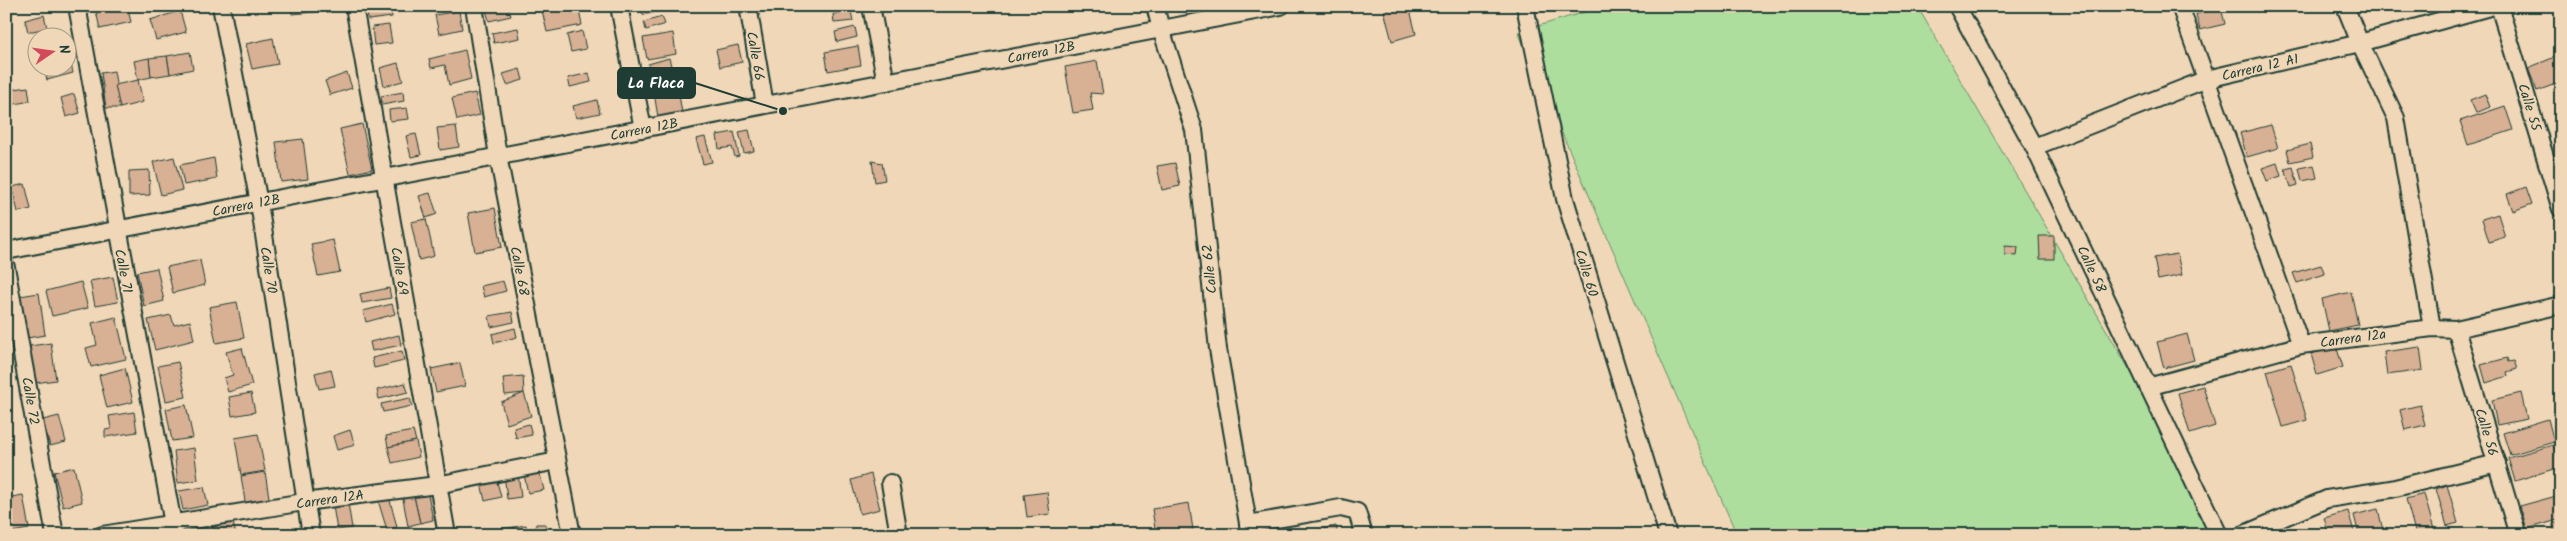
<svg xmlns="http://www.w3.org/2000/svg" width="2567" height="541" font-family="Kalam,sans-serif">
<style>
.green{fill:#aede9e;stroke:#668e69}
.building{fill:#d8b094;stroke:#1f3d34}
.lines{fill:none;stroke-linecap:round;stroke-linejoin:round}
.minor-casing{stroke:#1f3d34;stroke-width:20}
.minor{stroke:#f0d7b7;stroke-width:16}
.labels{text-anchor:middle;stroke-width:4;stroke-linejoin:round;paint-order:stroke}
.street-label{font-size:14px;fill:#1f3d34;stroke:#f0d7b7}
.leader{fill:none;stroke:#1f3d34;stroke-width:2}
.callout-dot{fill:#1f3d34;stroke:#f0d7b7;stroke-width:2}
.callout{fill:#1f3d34;stroke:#1f3d34;stroke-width:2}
.callout-label{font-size:15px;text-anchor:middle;font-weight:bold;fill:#fff}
</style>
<rect width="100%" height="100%" fill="#f0d7b7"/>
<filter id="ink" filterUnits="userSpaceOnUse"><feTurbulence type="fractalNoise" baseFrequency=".02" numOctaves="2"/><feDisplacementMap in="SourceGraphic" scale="10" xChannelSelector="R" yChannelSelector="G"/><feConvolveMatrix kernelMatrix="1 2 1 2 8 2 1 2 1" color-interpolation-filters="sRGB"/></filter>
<g filter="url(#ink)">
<polygon class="green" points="1605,6 1917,6 2156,415 2208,535 1737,535 1518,32"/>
<g class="building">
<polygon points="119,6 127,6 131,22 100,29 96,11"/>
<polygon points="291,6 335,6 336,10 292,14"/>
<polygon points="432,6 447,6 432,9"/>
<polygon points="485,6 508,6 511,16 489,21"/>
<polygon points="541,6 578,6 582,25 547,32"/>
<polygon points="660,6 661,11 643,15 640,7"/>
<polygon points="1403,6 1409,6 1416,34 1392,41 1384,11"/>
<polygon points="390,7 392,17 368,20 367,11"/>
<polygon points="2221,8 2225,24 2200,30 2196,14"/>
<polygon points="180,11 186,32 156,40 150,20"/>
<polygon points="459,11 462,29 439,34 435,15"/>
<polygon points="851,11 853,21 834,23 833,14"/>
<polygon points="44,15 47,28 28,32 25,20"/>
<polygon points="662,17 665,24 646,30 644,22"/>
<polygon points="389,25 392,43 374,45 372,27"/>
<polygon points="855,27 857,37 837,42 835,32"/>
<polygon points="518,28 520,38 494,43 492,33"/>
<polygon points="582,31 586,49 571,52 567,35"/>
<polygon points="673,33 676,54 647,59 643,38"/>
<polygon points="273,38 278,64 252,69 246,44"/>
<polygon points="738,45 742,62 720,67 716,50"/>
<polygon points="858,46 861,65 828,71 825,52"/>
<polygon points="465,50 471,79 449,85 445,65 431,68 429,59"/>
<polygon points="68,52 73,73 47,80 44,68 68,68"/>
<polygon points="190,52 193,69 170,74 167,56"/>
<polygon points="167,56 170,74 151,77 149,58"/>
<polygon points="2555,57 2561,71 2561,82 2537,91 2528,68"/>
<polygon points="149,58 151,77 138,80 134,61"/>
<polygon points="669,58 674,77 653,82 648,64"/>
<polygon points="1097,61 1103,94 1090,93 1093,110 1073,113 1065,67"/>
<polygon points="398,63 403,81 384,86 380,68"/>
<polygon points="520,69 523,80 507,85 503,74"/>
<polygon points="114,71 120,108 106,108 101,73"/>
<polygon points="347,73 352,88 330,95 325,81"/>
<polygon points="589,73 591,82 570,87 568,78"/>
<polygon points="138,80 143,102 120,108 115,85"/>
<polygon points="28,87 30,101 10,105 8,90"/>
<polygon points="678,89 682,113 658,117 654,93"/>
<polygon points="403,92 404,101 382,105 381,96"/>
<polygon points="475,93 480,115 457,120 452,98"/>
<polygon points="74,94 80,113 66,117 61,98"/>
<polygon points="2485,94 2490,107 2476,113 2470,100"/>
<polygon points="597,100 600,113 576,118 573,106"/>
<polygon points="2505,106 2513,130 2468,145 2460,121"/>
<polygon points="407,108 409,119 390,121 389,110"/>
<polygon points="362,124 372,169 350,174 340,129"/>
<polygon points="2271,125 2278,148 2247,157 2240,133"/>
<polygon points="456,126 459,147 440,150 437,128"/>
<polygon points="749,130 754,151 744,153 739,132"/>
<polygon points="734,132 739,156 735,157 732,147 719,149 717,135"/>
<polygon points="416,134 421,155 411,157 406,136"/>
<polygon points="705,137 712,162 703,164 696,139"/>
<polygon points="303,139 308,179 281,182 276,142"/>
<polygon points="2310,144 2313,157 2290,162 2287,150"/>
<polygon points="174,157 182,190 161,195 153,162"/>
<polygon points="214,158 217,179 184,185 180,165"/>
<polygon points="872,161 882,163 885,180 875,182"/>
<polygon points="1175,163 1180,186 1162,190 1157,166"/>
<polygon points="2277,163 2281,176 2267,181 2262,168"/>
<polygon points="2314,165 2317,178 2302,181 2299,168"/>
<polygon points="2293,167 2298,185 2291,187 2285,169"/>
<polygon points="149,170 150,195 129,196 129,171"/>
<polygon points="25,184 31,209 18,212 12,187"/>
<polygon points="2526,187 2532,204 2513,211 2507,194"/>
<polygon points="430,193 437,214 426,218 419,196"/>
<polygon points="495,208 502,247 475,252 468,213"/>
<polygon points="2498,214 2505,237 2489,242 2482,219"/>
<polygon points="426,219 434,256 419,260 411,222"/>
<polygon points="2039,236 2054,236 2054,259 2040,259"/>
<polygon points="333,240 340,272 318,276 311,244"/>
<polygon points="2005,246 2018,247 2017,256 2005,255"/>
<polygon points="2177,254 2182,275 2158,280 2154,258"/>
<polygon points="200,260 205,285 173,293 167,267"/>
<polygon points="2321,265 2325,274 2297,283 2293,273"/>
<polygon points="157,268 164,301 144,306 137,272"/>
<polygon points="113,277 118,302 95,306 90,281"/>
<polygon points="503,281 506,291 484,297 481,286"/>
<polygon points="81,282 88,308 52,316 46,291"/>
<polygon points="389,288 391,298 362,303 360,294"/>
<polygon points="2351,292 2358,325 2329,331 2322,299"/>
<polygon points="39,293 45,335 27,338 20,296"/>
<polygon points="237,302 244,338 216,343 209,307"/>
<polygon points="392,304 395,314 366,322 363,311"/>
<polygon points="512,312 514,322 491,327 489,316"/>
<polygon points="171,315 174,325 190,321 194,340 155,350 148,320"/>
<polygon points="116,317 126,359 91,367 86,348 97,345 92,323"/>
<polygon points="515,328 517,337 494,343 492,334"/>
<polygon points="2187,334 2194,360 2164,368 2157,342"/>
<polygon points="399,335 401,345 372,351 370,342"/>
<polygon points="51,343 56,380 35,383 30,346"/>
<polygon points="2336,346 2343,367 2317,375 2311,354"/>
<polygon points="2420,347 2423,370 2387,375 2384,352"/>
<polygon points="242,348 252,385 228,392 224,378 233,375 226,352"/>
<polygon points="402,351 404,361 374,368 372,358"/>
<polygon points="2507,358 2508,362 2514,361 2517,369 2507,372 2508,376 2486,383 2481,365"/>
<polygon points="178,362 186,397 166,401 158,366"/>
<polygon points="460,363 465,386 436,392 431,369"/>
<polygon points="2291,364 2307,420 2283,427 2267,371"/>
<polygon points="125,368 133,402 107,408 99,375"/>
<polygon points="331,369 335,386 319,389 315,373"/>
<polygon points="523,376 524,393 505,395 503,378"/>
<polygon points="405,383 408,392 379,399 377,390"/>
<polygon points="2203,386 2215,426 2190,434 2178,393"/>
<polygon points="251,393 255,412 232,416 229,397"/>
<polygon points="524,393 531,416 507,424 501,402"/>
<polygon points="2521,393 2527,419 2497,425 2492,400"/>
<polygon points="410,398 412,406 383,412 381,404"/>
<polygon points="186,405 193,438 172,441 166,409"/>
<polygon points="2420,405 2425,425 2405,430 2400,410"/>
<polygon points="134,412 137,432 105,437 105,430 111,429 109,416"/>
<polygon points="59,416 66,442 50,446 43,420"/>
<polygon points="2548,419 2554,442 2510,455 2503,433"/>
<polygon points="529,424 532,435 516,438 514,428"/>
<polygon points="350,430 355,445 337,450 333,436"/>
<polygon points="413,431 416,441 388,447 386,436"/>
<polygon points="258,434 265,471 241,475 235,438"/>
<polygon points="416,441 419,457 392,463 388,447"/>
<polygon points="2553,445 2560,467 2515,481 2508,458"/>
<polygon points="194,448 198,480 178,483 174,451"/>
<polygon points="74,467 82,502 63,507 54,472"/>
<polygon points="538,467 544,490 528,493 523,470"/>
<polygon points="265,472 270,504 246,508 241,476"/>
<polygon points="518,473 521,497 507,499 504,474"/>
<polygon points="495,474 501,497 485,501 480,478"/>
<polygon points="871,474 880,509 860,514 851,480"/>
<polygon points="2447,485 2458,523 2447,526 2436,489"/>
<polygon points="204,487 208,505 183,510 179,491"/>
<polygon points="427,489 433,520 420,523 413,492"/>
<polygon points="413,492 420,523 408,526 402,494"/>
<polygon points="1047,492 1050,514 1027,517 1024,495"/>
<polygon points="388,493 397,527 387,530 377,497"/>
<polygon points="2424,494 2435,533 2416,535 2406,499"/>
<polygon points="23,495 29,529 6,533 6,498"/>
<polygon points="2560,495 2561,519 2527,529 2520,506"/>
<polygon points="347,497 352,528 337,530 332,500"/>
<polygon points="1189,503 1193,530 1156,535 1152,509"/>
<polygon points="2378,509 2384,535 2359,535 2354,515"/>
<polygon points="2348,511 2355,535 2329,535 2324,518"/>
<polygon points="231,514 236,535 212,535 211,528 221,525 219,516"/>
<polygon points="202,519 205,535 189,535 187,522"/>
<polygon points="2561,522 2561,535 2555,535 2553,524"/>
<polygon points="536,524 546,524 545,535 535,535"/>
<polygon points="526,525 528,535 515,535 514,527"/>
<polygon points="1336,526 1338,535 1306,535 1306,532"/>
<polygon points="514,527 515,535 487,535 486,531"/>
<polygon points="481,531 481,535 465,535 465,533"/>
<polygon points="2323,531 2324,535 2311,535"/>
</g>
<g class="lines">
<defs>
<g id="minor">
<polyline points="77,6 175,535"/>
<polyline points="221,6 259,203 311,535"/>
<polyline points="354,6 447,535"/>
<polyline points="474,6 498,156 572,535"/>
<polyline points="619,6 643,129"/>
<polyline points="748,6 765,105"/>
<polyline points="871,6 886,82"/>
<polyline points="1155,6 1161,29 1194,130 1218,349 1250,535"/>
<polyline points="1525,6 1565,199 1668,535"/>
<polyline points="1957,6 2034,147 2219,535"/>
<polyline points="2180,6 2301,345"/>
<polyline points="2345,6 2360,43 2396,118 2432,328"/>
<polyline points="2499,6 2561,209"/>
<polyline points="2034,147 2207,79 2360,43 2493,6"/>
<polyline points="6,251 1281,6"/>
<polyline points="6,267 55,535"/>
<polyline points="2456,329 2518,535"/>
<polyline points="2148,387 2301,345 2432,328 2456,329 2561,305"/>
<polyline points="890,483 899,535"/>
<polyline points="1248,524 1341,508 1357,512 1364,535"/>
<polyline points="102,535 304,502 437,485 557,461"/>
<polyline points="2242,535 2327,499 2391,489 2497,463"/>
</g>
</defs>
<use href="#minor" class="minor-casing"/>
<use href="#minor" class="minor"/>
</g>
</g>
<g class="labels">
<g class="street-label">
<text transform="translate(1041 52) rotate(-11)" y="5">Carrera 12B</text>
<text transform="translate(756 56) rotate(80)" y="5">Calle 66</text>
<text transform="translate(2260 67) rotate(-13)" y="5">Carrera 12 A1</text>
<text transform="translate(2530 107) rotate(73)" y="5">Calle 55</text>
<text transform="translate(644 129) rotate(-11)" y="5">Carrera 12B</text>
<text transform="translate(246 205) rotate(-11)" y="5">Carrera 12B</text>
<text transform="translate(1209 269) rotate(-96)" y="5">Calle 62</text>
<text transform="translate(2092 269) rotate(65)" y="5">Calle 58</text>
<text transform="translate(269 270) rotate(81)" y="5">Calle 70</text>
<text transform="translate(124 271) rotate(79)" y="5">Calle 71</text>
<text transform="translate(400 271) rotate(80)" y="5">Calle 69</text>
<text transform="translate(520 271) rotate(79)" y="5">Calle 68</text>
<text transform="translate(1587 273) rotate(73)" y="5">Calle 60</text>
<text transform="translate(2353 338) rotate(-8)" y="5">Carrera 12a</text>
<text transform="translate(31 401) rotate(80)" y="5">Calle 72</text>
<text transform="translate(2487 432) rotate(73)" y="5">Calle 56</text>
<text transform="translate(330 499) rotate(-8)" y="5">Carrera 12A</text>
</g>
</g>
<path class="leader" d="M783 111L695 83"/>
<circle class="callout-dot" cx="783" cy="111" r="5"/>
<rect class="callout" x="618" y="68" width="77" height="30" rx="5"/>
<g class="callout-label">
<text x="656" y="88">La Flaca</text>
</g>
<rect width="2567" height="541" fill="none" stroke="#f0d7b7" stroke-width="25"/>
<rect x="12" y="12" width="2542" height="516" fill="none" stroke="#1f3d34" stroke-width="2" filter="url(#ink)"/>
<g transform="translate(52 52) rotate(77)"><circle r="24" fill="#f0d7b7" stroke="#9c9983"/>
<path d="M0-4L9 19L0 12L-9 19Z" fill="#d1495b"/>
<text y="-8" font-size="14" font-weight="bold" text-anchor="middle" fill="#1f3d34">N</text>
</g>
</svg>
